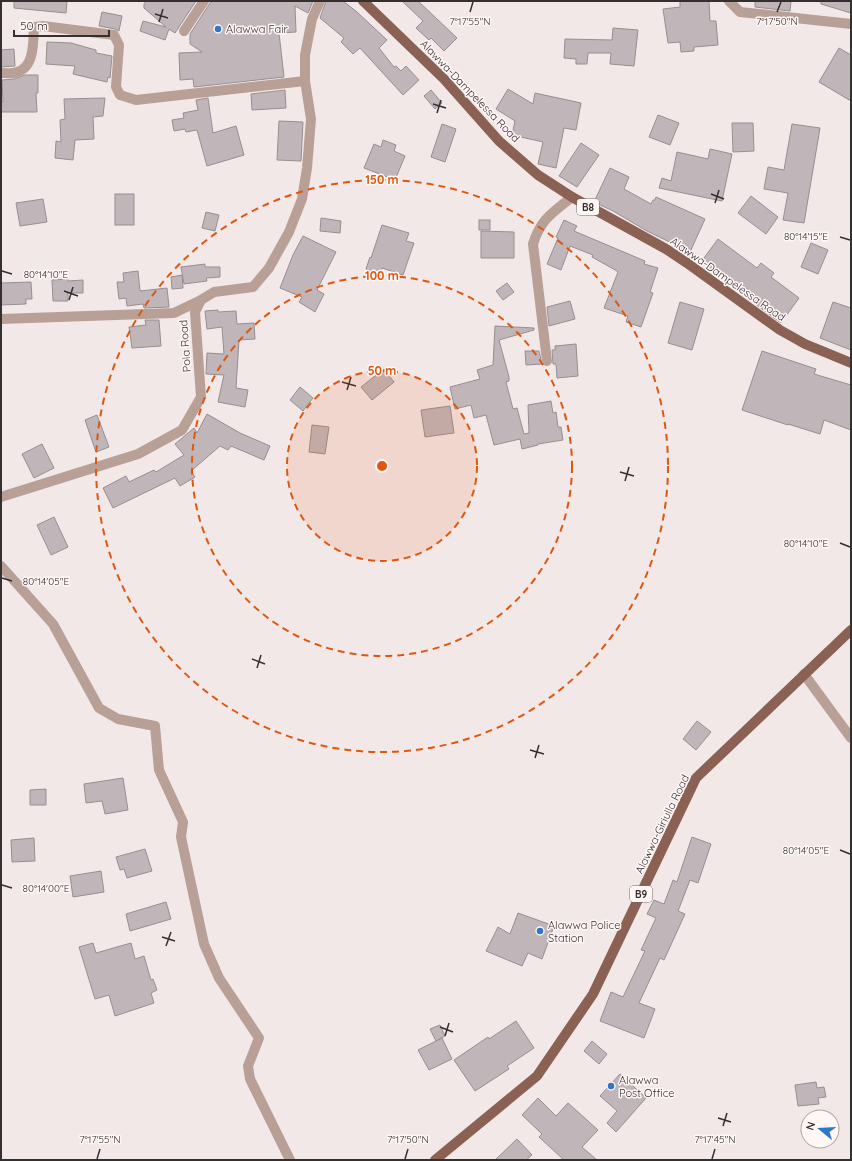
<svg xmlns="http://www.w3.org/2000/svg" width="852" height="1161" font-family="Quicksand,sans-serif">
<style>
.building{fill:#c0b6ba;stroke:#978e92}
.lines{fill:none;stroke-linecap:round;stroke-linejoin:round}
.minor{stroke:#b8a097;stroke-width:10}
.major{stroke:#8b6153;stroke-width:10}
.ticks{fill:none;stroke:#343030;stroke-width:1.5}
.ring{fill:none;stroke:#df570e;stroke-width:2;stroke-dasharray:7 5}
.poi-dot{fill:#2e76c7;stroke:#fff6f6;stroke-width:1.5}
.labels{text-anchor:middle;stroke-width:3;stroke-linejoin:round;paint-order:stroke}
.shield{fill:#fff6f6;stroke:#716b6b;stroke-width:1}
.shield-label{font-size:10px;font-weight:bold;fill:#343030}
.poi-label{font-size:11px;fill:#343030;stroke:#fff6f6;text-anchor:start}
.street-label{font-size:11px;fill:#343030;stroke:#fff6f6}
.ticks-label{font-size:10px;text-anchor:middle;fill:#343030;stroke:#fff6f6;stroke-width:3;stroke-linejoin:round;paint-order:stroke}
.centre{fill:#df570e;stroke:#fff6f6;stroke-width:2}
.ring-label{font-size:12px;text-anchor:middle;font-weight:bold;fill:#df570e;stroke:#fff6f6;stroke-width:3;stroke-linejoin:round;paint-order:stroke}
</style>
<rect width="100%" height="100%" fill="#f3e8e8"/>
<g class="building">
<polygon points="14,1 67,1 66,13 14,8"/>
<polygon points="146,1 196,1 175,33 169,29 165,40 140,31 143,21 166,27 144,8 144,4"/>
<polygon points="213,1 313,1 308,13 295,6 296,32 279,33 284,77 194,87 193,79 180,80 179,53 202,52 190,44 190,34 210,3"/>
<polygon points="326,1 343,1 357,12 387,40 379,48 394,67 396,66 401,71 406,66 419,80 403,95 360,48 353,54 341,42 344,38 320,18"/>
<polygon points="402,1 418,1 457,38 444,51 431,38 429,40 416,28 423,21"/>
<polygon points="680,1 709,1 710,21 716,21 718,45 694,47 694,51 681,52 680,42 668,43 663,9 680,7"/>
<polygon points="755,1 791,1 790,11 755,7"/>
<polygon points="821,1 851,1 851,13 821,4"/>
<polygon points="102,12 122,16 119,31 115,29 99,26"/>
<polygon points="613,28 638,30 634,66 610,64 611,53 588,53 587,64 576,64 576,59 564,58 565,39 612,40"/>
<polygon points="47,42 71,43 96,50 96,53 112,56 110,78 108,77 107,82 73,74 75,66 46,64"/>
<polygon points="839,48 851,55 851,101 819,82"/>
<polygon points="14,49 15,66 1,67 1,50"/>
<polygon points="25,75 38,75 38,93 36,93 37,112 1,112 1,102 3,102 2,80 14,79"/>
<polygon points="508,89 533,104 535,93 581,103 576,130 564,128 556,168 538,164 543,142 512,135 515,121 496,109"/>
<polygon points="285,90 286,108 252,110 251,94"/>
<polygon points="431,90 442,103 435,109 424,96"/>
<polygon points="105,98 103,116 93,117 94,139 75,140 73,160 55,158 56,141 61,142 60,120 65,119 64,99"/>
<polygon points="208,98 213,133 236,126 244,155 207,166 197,130 186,132 185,129 174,131 172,120 184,118 183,113 198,110 196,100"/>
<polygon points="658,115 679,123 670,145 649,137"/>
<polygon points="279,121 303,122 301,161 277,160"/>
<polygon points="732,123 753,123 754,151 733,152"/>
<polygon points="442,124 456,129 445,162 431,157"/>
<polygon points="792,124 820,128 804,223 783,220 788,193 764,189 768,167 784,170"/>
<polygon points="383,140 396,145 394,151 405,156 395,180 364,168 374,144 381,147"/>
<polygon points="581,143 599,155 577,187 559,176"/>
<polygon points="710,149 732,154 722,201 659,188 662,178 671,181 677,152 708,159"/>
<polygon points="610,168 629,177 624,189 651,204 653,200 655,200 656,197 705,219 690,252 647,231 613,211 594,202"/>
<rect x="115" y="194" width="19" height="31"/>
<polygon points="751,196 778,217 766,234 738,213"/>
<polygon points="43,199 47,222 20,226 16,203"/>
<polygon points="206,212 219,215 215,231 202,228"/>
<polygon points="321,218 341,221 340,233 320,231"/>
<rect x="479" y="220" width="11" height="10"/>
<polygon points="564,220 577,226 574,231 645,261 644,264 658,268 650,292 653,293 641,327 626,322 628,316 604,308 618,272 617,271 592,257 593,255 570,246 561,270 547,264 558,238 556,237"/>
<polygon points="382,225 409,233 406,241 414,243 403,275 382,268 380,274 366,269 370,257 371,258"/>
<polygon points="481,231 514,232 514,258 481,258"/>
<polygon points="303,236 336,252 317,290 324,294 315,312 299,302 302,297 280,288 293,255"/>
<polygon points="718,239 757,268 761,263 774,273 771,277 799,298 781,323 754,303 758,298 742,285 738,289 701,262"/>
<polygon points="811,243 828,250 818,274 801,267"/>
<polygon points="205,264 205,267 220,267 220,277 206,278 207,281 184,284 181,267"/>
<polygon points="138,271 140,291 167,288 169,307 144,308 143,304 127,306 126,298 119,299 117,282 124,282 123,273"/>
<polygon points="182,275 183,288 172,289 171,277"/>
<polygon points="68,279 68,281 83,280 83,293 68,293 68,301 53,301 52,280"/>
<polygon points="31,282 32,299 26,299 26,304 1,305 1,283"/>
<polygon points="507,283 514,292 503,300 496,291"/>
<polygon points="570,301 575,319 549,326 547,307"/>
<polygon points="680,302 704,309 692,350 668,343"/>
<polygon points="833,302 851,308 851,350 820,338"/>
<polygon points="218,310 218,312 236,311 237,324 254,323 255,339 239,340 236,388 248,390 245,407 218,402 224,375 206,374 207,353 224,354 222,327 207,329 205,311"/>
<polygon points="145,320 159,320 161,346 132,348 129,327 146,325"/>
<polygon points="495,326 534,328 534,330 499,340 509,377 509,381 506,382 513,409 517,408 524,434 529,433 528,405 551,401 553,413 556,412 558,427 561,427 563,440 538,444 538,445 522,449 520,439 494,445 486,415 474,418 471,405 455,409 450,387 480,379 477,370 493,365"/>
<polygon points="576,344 578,376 557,378 556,364 553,364 552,350 555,350 555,346"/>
<polygon points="525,351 539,351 542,364 526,365"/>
<polygon points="762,351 816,369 814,374 851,385 851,430 824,420 820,434 788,424 788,425 742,410"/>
<polygon points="384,369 394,382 372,400 361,387"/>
<polygon points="300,387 313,398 303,411 290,400"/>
<polygon points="450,406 454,433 425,437 421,410"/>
<polygon points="207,414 240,433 270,446 264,460 231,446 228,450 220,446 191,471 195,477 180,486 175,478 113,508 103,488 126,476 129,482 154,470 156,472 184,455 175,444 194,428 197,433"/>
<polygon points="97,415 109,447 96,452 85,420"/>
<polygon points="312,425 329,427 325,454 309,452"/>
<polygon points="42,444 54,468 34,478 22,454"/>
<polygon points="54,517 68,547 51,555 37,525"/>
<polygon points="697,721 711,732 696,750 683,739"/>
<polygon points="123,778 128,810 105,814 102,801 86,803 84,784"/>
<polygon points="46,789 46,805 30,805 30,790"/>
<polygon points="692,837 711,844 698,883 690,880 678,911 685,914 664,960 660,958 639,1003 655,1009 644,1038 600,1021 611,992 623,997 645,951 641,950 656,918 647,914 654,900 664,904 673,880 677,882"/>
<polygon points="34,838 35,861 12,862 11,840"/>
<polygon points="145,849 152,871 127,878 124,869 120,870 116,857"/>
<polygon points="101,871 104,892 73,897 70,876"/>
<polygon points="166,902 171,919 130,931 126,914"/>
<polygon points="518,913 554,926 542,959 528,953 522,966 486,951 498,927 510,934"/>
<polygon points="93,943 96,953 131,943 135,959 144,956 151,980 153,979 157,990 151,993 154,1003 115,1016 109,995 95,999 79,947"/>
<polygon points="516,1021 534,1048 507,1066 509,1069 475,1091 454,1060 488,1037 489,1039"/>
<polygon points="440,1025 445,1036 436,1041 430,1029"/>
<polygon points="442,1038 452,1059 429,1070 418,1050"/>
<polygon points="592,1041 607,1054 599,1064 584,1051"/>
<polygon points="620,1074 646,1098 616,1132 607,1123 617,1111 600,1096"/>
<polygon points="816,1082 817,1088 824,1087 826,1097 818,1098 819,1104 798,1106 795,1085"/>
<polygon points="538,1098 556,1116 568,1103 598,1130 582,1147 597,1160 564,1160 539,1137 542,1134 522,1115"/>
<polygon points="517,1139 532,1155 526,1160 495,1160"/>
</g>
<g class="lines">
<g class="minor">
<polyline points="729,1 740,12 851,24"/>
<polyline points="184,31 204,1"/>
<path d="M1,73C6,73 12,74 17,72C35,67 33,41 34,27L43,26L114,35L119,45L116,87L120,95L136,100L305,81"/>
<polyline points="1,319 174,313 201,300"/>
<path d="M547,361L533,244C541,219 552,213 572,197"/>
<polyline points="1,497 138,454 182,430 201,397 195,312 201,300 214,292 253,287 269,268 289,232 302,199 307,168 311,119 305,81 305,55 312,19 320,1"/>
<polyline points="1,566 53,624 99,708 118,719 155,726 159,770 183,822 181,837 204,944 219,978 259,1038 248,1066 250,1079 290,1160"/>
<polyline points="804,674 851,738"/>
</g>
<g class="major">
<polyline points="363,1 444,79 499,141 538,175 572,197 666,249 687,263 780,330 805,344 851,363"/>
<polyline points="435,1160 537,1076 593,994 696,778 851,630"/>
</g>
</g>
<path class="ticks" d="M470,12L473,2M777,12L781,2M155,14L168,18M159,22L163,9M433,104L446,108M437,113L441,100M711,194L724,199M715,203L719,190M840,237L850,240M2,271L12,274M64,291L78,296M69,300L73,287M342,382L356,386M347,390L351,377M620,472L634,476M625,481L629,467M840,543L850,547M2,578L12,581M252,659L265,664M257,668L261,655M530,750L544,754M535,758L539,745M840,850L850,854M2,885L12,888M162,937L175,941M166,946L171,932M440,1027L453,1032M445,1036L449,1023M718,1118L731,1122M723,1126L727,1113M97,1159L100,1149M405,1159L408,1149M712,1159L715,1149"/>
<circle cx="382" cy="466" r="95" fill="#df570e" fill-opacity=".12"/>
<g class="ring">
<circle cx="382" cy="466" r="95"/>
<circle cx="382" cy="466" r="190"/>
<circle cx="382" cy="466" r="286"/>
</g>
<g class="poi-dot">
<circle cx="218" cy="29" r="4"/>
<circle cx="540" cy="931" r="4"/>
<circle cx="611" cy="1086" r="4"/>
</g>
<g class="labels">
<g class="shield">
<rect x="577" y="199" width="22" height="16" rx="3"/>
<rect x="630" y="886" width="22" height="16" rx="3"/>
</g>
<g class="shield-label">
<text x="588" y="211">B8</text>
<text x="641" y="898">B9</text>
</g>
<g class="poi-label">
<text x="226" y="33">Alawwa Fair</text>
<text x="548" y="929">Alawwa Police<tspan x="548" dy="13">Station</tspan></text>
<text x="619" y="1084">Alawwa<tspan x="619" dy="13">Post Office</tspan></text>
</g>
<g class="street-label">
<text transform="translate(470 91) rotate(46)" y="4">Alawwa-Dampelessa Road</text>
<text transform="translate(728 279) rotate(35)" y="4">Alawwa-Dampelessa Road</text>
<text transform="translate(185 346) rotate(-94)" y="4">Pola Road</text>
<text transform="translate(662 824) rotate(-64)" y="4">Alawwa-Giriulla Road</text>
</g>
</g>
<g class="ticks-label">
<text x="470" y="25">7°17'55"N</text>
<text x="777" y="25">7°17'50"N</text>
<text x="806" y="240">80°14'15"E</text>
<text x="46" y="278">80°14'10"E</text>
<text x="806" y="547">80°14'10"E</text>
<text x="46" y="585">80°14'05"E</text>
<text x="806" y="854">80°14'05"E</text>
<text x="46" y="892">80°14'00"E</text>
<text x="100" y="1143">7°17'55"N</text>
<text x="408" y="1143">7°17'50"N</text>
<text x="715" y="1143">7°17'45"N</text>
</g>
<circle cx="382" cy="466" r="6" class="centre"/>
<g class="ring-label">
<text x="382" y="184">150 m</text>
<text x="382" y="280">100 m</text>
<text x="382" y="375">50 m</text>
</g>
<rect width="852" height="1161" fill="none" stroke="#343030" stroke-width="4"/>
<g transform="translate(820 1129) rotate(288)"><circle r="19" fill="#fff6f6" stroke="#aea7a7"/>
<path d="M0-3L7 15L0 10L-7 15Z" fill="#2e76c7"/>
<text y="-6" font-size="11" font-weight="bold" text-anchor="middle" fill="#343030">N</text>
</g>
<path d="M14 30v6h95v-6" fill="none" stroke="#343030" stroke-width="2"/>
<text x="20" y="30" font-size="12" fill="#343030" stroke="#fff6f6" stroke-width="3" paint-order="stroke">50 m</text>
</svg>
